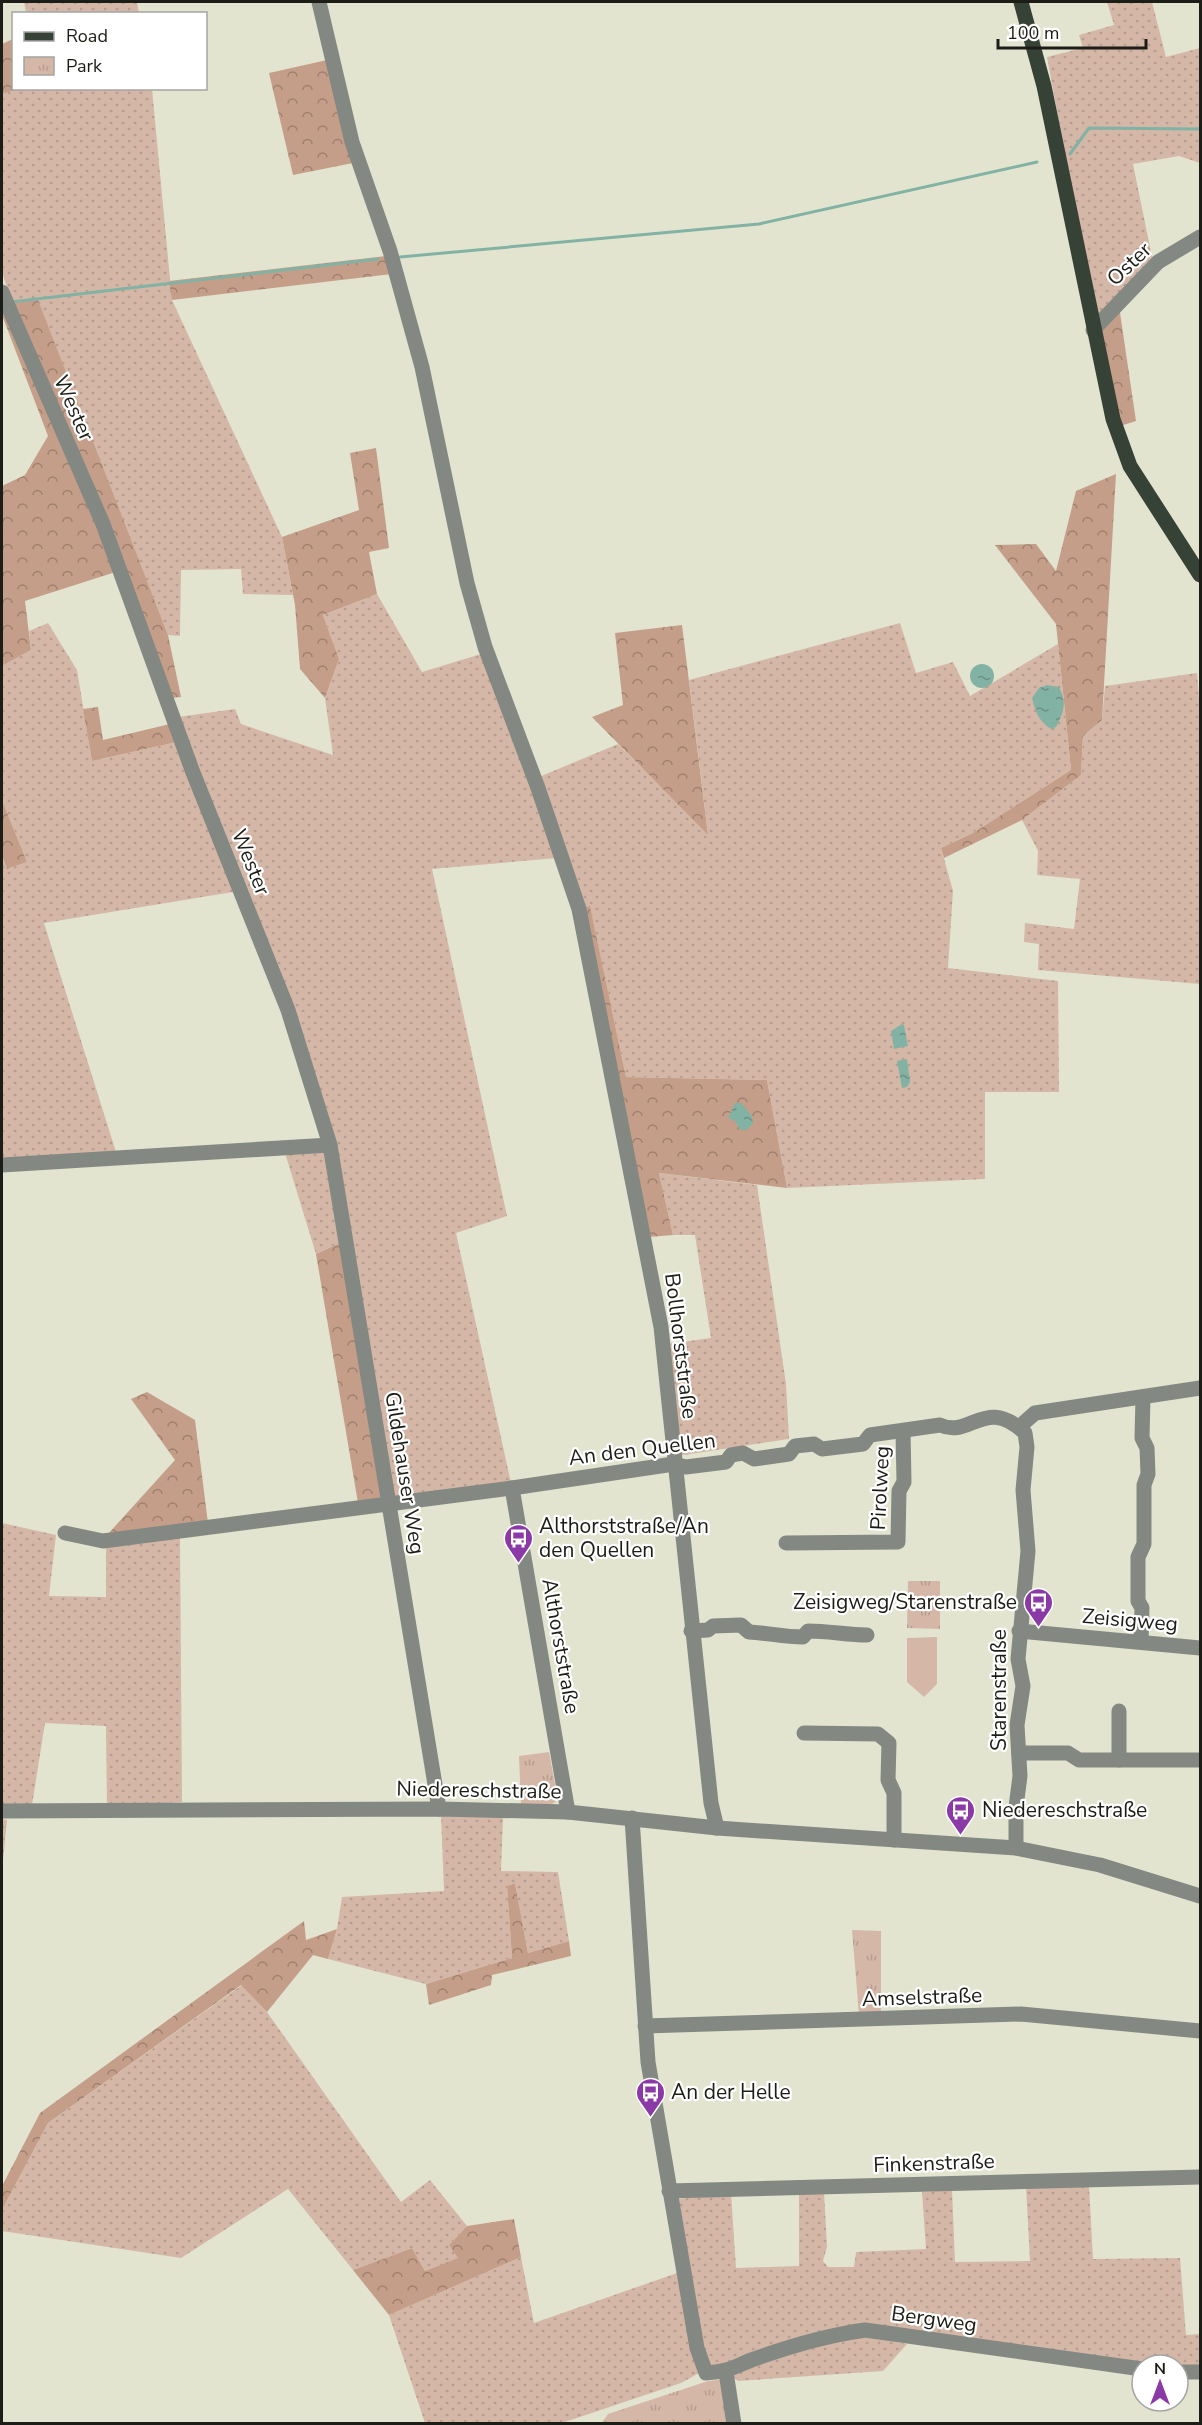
<svg xmlns="http://www.w3.org/2000/svg" width="1202" height="2425" font-family="'Nunito Sans',sans-serif">
<style>
.grass{fill:url(#grass-dots)}
.forest{fill:url(#forest-crowns)}
.park{fill:url(#park-tufts)}
.pitch{fill:#d5b7a7}
.water{fill:url(#water-ripples)}
.lines{fill:none;stroke-linecap:round;stroke-linejoin:round}
.stream{stroke:#82b2a4;stroke-width:3}
.minor{stroke:#838982;stroke-width:15}
.major{stroke:#374237;stroke-width:15}
.labels{text-anchor:middle;stroke-width:4.5;stroke-linejoin:round;paint-order:stroke}
.street-label{font-size:21px;fill:#1c1d16;stroke:#fff}
.poi-label{font-size:21px;fill:#1c1d16;stroke:#fff;text-anchor:start}
</style>
<defs>
<pattern id="grass-dots" width="8" height="8" patternUnits="userSpaceOnUse" patternTransform="scale(1.5)"><rect width="8" height="8" fill="#d5b7a7"/><path d="M2 2h.1M6 6h.1" fill="none" stroke="#b69d8f" stroke-width="1.8" stroke-linecap="round"/></pattern>
<pattern id="forest-crowns" width="20" height="18" patternUnits="userSpaceOnUse" patternTransform="scale(1.5)"><rect width="20" height="18" fill="#c59e89"/><path d="M2 6a3 3 0 1 1 6 0M12 15a3 3 0 1 1 6 0" fill="none" stroke="#9f806f"/></pattern>
<pattern id="park-tufts" width="24" height="20" patternUnits="userSpaceOnUse" patternTransform="scale(1.5)"><rect width="24" height="20" fill="#d5b7a7"/><path d="M3 7l-1-3M5 7V3M7 7l1-3M15 17l-1-3M17 17v-4M19 17l1-3" fill="none" stroke="#b69d8f"/></pattern>
<pattern id="water-ripples" width="26" height="14" patternUnits="userSpaceOnUse" patternTransform="scale(1.5)"><rect width="26" height="14" fill="#82b2a4"/><path d="M2 4q2-2 4 0t4 0M15 11q2-2 4 0t4 0" fill="none" stroke="#6a9085"/></pattern>
</defs>
<rect width="100%" height="100%" fill="#e2e4d0"/>
<g class="grass">
<polygon points="24,2 137,2 139,13 26,13"/>
<polygon points="1107,2 1152,2 1166,57 1200,48 1200,163 1179,156 1133,164 1152,257 1095,319 1047,57 1083,48 1079,35 1114,25"/>
<polygon points="17,88 152,89 172,300 282,537 293,595 243,594 241,569 181,570 180,636 168,635 140,564 12,303 2,272 2,94"/>
<polygon points="377,594 422,672 481,654 557,858 432,869 507,1216 456,1233 511,1483 393,1499 333,1140 178,717 235,709 241,724 333,755 325,698 339,659 323,615"/>
<polygon points="48,623 77,670 92,761 177,742 233,892 44,923 116,1152 2,1160 2,855 7,869 27,862 2,800 2,666 31,650 29,631"/>
<polygon points="900,623 916,673 953,662 970,696 1058,644 1071,770 973,833 941,848 953,891 948,968 1058,981 1059,1092 985,1092 985,1179 787,1188 767,1080 626,1077 590,907 583,908 539,777 618,744 708,834 689,680"/>
<polygon points="1197,673 1200,711 1200,984 1038,970 1039,944 1024,942 1025,923 1074,929 1080,879 1037,875 1038,851 1022,820 1081,775 1083,736 1102,720 1105,686"/>
<polygon points="326,1150 342,1242 316,1254 285,1153"/>
<polygon points="659,1173 757,1185 786,1384 789,1439 677,1456 667,1344 711,1338 695,1235 673,1235"/>
<polygon points="2,1523 56,1535 49,1596 106,1597 106,1545 180,1537 182,1802 107,1806 106,1726 45,1723 32,1805 2,1807"/>
<polygon points="441,1816 503,1817 501,1871 558,1872 569,1941 528,1953 515,1883 507,1886 512,1958 426,1984 328,1959 337,1929 342,1897 444,1891"/>
<polygon points="2,1819 7,1820 2,1871"/>
<polygon points="242,1985 267,2012 401,2202 430,2180 467,2226 449,2245 459,2258 425,2271 412,2248 353,2270 288,2189 181,2258 2,2231 2,2210 48,2123"/>
<polygon points="1026,2186 1089,2186 1093,2259 1180,2258 1186,2335 1200,2334 1200,2367 1155,2365 869,2326 710,2369 702,2345 679,2199 731,2193 736,2268 799,2266 799,2193 824,2192 827,2247 823,2261 828,2267 854,2267 856,2252 926,2249 922,2192 952,2190 955,2262 1030,2261"/>
<polygon points="521,2257 534,2323 680,2272 701,2372 681,2383 562,2423 425,2423 389,2315"/>
<path d="M866,2336L907,2344L883,2371L738,2381L732,2376C772,2355 820,2339 866,2336Z"/>
</g>
<g class="forest">
<polygon points="13,39 14,88 17,89 2,94 2,44"/>
<polygon points="327,60 353,163 293,175 269,73"/>
<polygon points="386,256 392,274 172,300 169,281"/>
<polygon points="38,300 168,635 181,697 171,698 125,569 25,601 31,650 2,666 2,486 25,475 48,436 2,315 2,304"/>
<polygon points="1119,306 1136,421 1120,426 1099,330"/>
<polygon points="376,448 389,548 369,552 377,594 323,615 339,659 325,698 300,669 295,605 282,537 359,510 350,453"/>
<polygon points="1116,474 1102,720 1083,736 1081,775 1022,820 944,858 941,848 973,833 1071,770 1056,624 995,545 1036,544 1056,571 1076,491"/>
<polygon points="682,625 708,835 592,717 623,705 615,633"/>
<polygon points="98,707 103,740 170,724 177,742 92,761 83,709"/>
<polygon points="2,800 27,862 7,869 2,855"/>
<polygon points="590,906 626,1077 767,1080 787,1188 659,1173 673,1235 649,1237 579,909"/>
<polygon points="342,1242 384,1499 358,1503 316,1254"/>
<polygon points="147,1392 195,1420 208,1523 108,1534 175,1460 131,1399"/>
<polygon points="515,1883 528,1953 569,1941 571,1956 492,1975 491,1985 429,2005 426,1984 512,1958 507,1886"/>
<polygon points="304,1921 306,1940 337,1929 328,1959 313,1955 267,2012 241,1985 48,2123 2,2210 2,2186 40,2113"/>
<polygon points="514,2219 521,2257 389,2315 353,2270 412,2248 425,2271 458,2258 449,2245 467,2226"/>
</g>
<g class="park">
<polygon points="908,1581 940,1581 940,1629 907,1628"/>
<polygon points="549,1752 558,1800 552,1804 521,1804 519,1756"/>
<polygon points="852,1930 881,1931 881,2014 859,2015"/>
<polygon points="724,2379 730,2423 601,2424 608,2414 708,2381"/>
</g>
<polygon class="pitch" points="937,1637 937,1684 924,1697 907,1682 907,1638"/>
<g class="water">
<circle cx="982" cy="676" r="12"/>
<path d="M1047,685L1059,687C1067,703 1064,712 1056,727L1051,729C1039,722 1035,711 1032,698L1039,688Z"/>
<polygon points="902,1024 904,1025 908,1046 894,1049 891,1031"/>
<polygon points="907,1059 910,1082 907,1087 902,1088 897,1061"/>
<polygon points="735,1103 741,1103 752,1116 753,1124 746,1130 740,1130 735,1121 728,1118"/>
</g>
<g class="lines">
<g class="stream">
<polyline points="1070,154 1089,128 1200,129"/>
<polyline points="400,257 759,224 1037,162"/>
<polyline points="11,302 378,259"/>
</g>
<g class="minor">
<polyline points="319,2 352,142 390,251 422,367 467,583 485,647 538,788 579,909 661,1327 711,1803 717,1828"/>
<polyline points="2,292 103,524 192,770 288,1010 330,1145 439,1809"/>
<polyline points="1093,330 1158,262 1200,237"/>
<polyline points="2,1165 330,1145"/>
<polyline points="1019,1427 1035,1413 1200,1388"/>
<polyline points="512,1488 568,1812"/>
<path d="M65,1533L103,1541L512,1488L674,1464L686,1467L726,1462L731,1455L743,1453L754,1459L789,1454L795,1446L814,1444L822,1449L863,1444L870,1435L940,1425C971,1439 985,1395 1025,1433L1027,1447L1023,1490L1028,1551L1018,1659L1023,1686L1017,1725L1020,1776L1016,1807V1848"/>
<polyline points="786,1543 898,1542 899,1491 904,1482 903,1431"/>
<path d="M691,1631L708,1630L713,1626L741,1625L749,1632C768,1633 784,1637 803,1637L808,1631C829,1631 847,1635 867,1635"/>
<polyline points="1019,1631 1200,1648"/>
<polyline points="1141,1642 1142,1608 1138,1601 1138,1557 1144,1544 1144,1485 1148,1474 1147,1448 1142,1438 1143,1397"/>
<polyline points="804,1733 878,1734 889,1743 888,1780 894,1793 894,1840"/>
<polyline points="1019,1753 1068,1753 1079,1760 1200,1760"/>
<polyline points="1119,1760 1119,1711"/>
<polyline points="2,1811 439,1809 568,1812 717,1828 1016,1848 1100,1865 1200,1896"/>
<path d="M632,1818L648,2062L697,2348L706,2373C731,2372 738,2364 760,2357C794,2345 830,2335 865,2330L1142,2369"/>
<polyline points="645,2026 1021,2014 1200,2031"/>
<polyline points="669,2191 1200,2177"/>
<polyline points="726,2372 734,2424"/>
<polyline points="1178,2372 1200,2372"/>
</g>
<polyline class="major" points="1021,2 1044,86 1113,419 1130,466 1200,575"/>
</g>
<defs>
<symbol id="bus-pin" viewBox="-11 -11 22 30"><path d="M0 17L-7.5 6A9.5 9.5 0 1 1 7.5 6Z" fill="#8c39a8" stroke="#fff"/><path d="M-5-6H5V4H4V6H2V4H-2V6H-4V4H-5ZM-3.5-4V0h7V-4ZM-3.5 1.2v1.5H-2V1.2ZM2 1.2v1.5H3.5V1.2Z" fill="#fff"/></symbol>
</defs>
<g fill-rule="evenodd">
<use href="#bus-pin" x="502" y="1522" width="33" height="45"/>
<use href="#bus-pin" x="1022" y="1586" width="33" height="45"/>
<use href="#bus-pin" x="944" y="1794" width="33" height="45"/>
<use href="#bus-pin" x="634" y="2076" width="33" height="45"/>
</g>
<g class="labels">
<g class="street-label">
<text transform="translate(1129 264) rotate(-44)" y="7">Oster</text>
<text transform="translate(74 408) rotate(66)" y="7">Wester</text>
<text transform="translate(251 862) rotate(68)" y="7">Wester</text>
<text transform="translate(681 1346) rotate(83)" y="7">Bollhorststraße</text>
<text transform="translate(642 1449) rotate(-7)" y="7">An den Quellen</text>
<text transform="translate(405 1473) rotate(81)" y="7">Gildehauser Weg</text>
<text transform="translate(880 1488) rotate(-87)" y="7">Pirolweg</text>
<text transform="translate(1130 1620) rotate(5)" y="7">Zeisigweg</text>
<text transform="translate(561 1646) rotate(80)" y="7">Althorststraße</text>
<text transform="translate(999 1690) rotate(-90)" y="7">Starenstraße</text>
<text transform="translate(479 1790) rotate(1)" y="7">Niedereschstraße</text>
<text transform="translate(922 1997) rotate(-2)" y="7">Amselstraße</text>
<text transform="translate(934 2163) rotate(-2)" y="7">Finkenstraße</text>
<text transform="translate(934 2319) rotate(8)" y="7">Bergweg</text>
</g>
<g class="poi-label">
<text x="539" y="1533">Althorststraße/An<tspan x="539" dy="24">den Quellen</tspan></text>
<text x="1017" y="1609" text-anchor="end">Zeisigweg/Starenstraße</text>
<text x="982" y="1817">Niedereschstraße</text>
<text x="671" y="2099">An der Helle</text>
</g>
</g>
<rect width="1202" height="2425" fill="none" stroke="#1c1d16" stroke-width="6"/>
<rect x="12" y="12" width="195" height="78" fill="#ffffff" stroke="#a4a5a2" stroke-width="1.5"/>
<rect x="24" y="32" width="30" height="9" fill="#374237" stroke="#a4a5a2" stroke-width="1.5"/>
<text x="66" y="42" font-size="18" fill="#1c1d16">Road</text>
<rect x="24" y="57" width="30" height="18" fill="url(#park-tufts)" stroke="#a4a5a2" stroke-width="1.5"/>
<text x="66" y="72" font-size="18" fill="#1c1d16">Park</text>
<g transform="translate(1160 2383)"><circle r="28" fill="#ffffff" stroke="#a4a5a2" stroke-width="1.5"/>
<path d="M0-4.5L10 22L0 15L-10 22Z" fill="#8c39a8"/>
<text y="-9" font-size="16" font-weight="bold" text-anchor="middle" fill="#1c1d16">N</text>
</g>
<path d="M998 39v9h148v-9" fill="none" stroke="#1c1d16" stroke-width="3"/>
<text x="1007" y="39" font-size="18" fill="#1c1d16" stroke="#ffffff" stroke-width="4.5" paint-order="stroke">100 m</text>
</svg>
